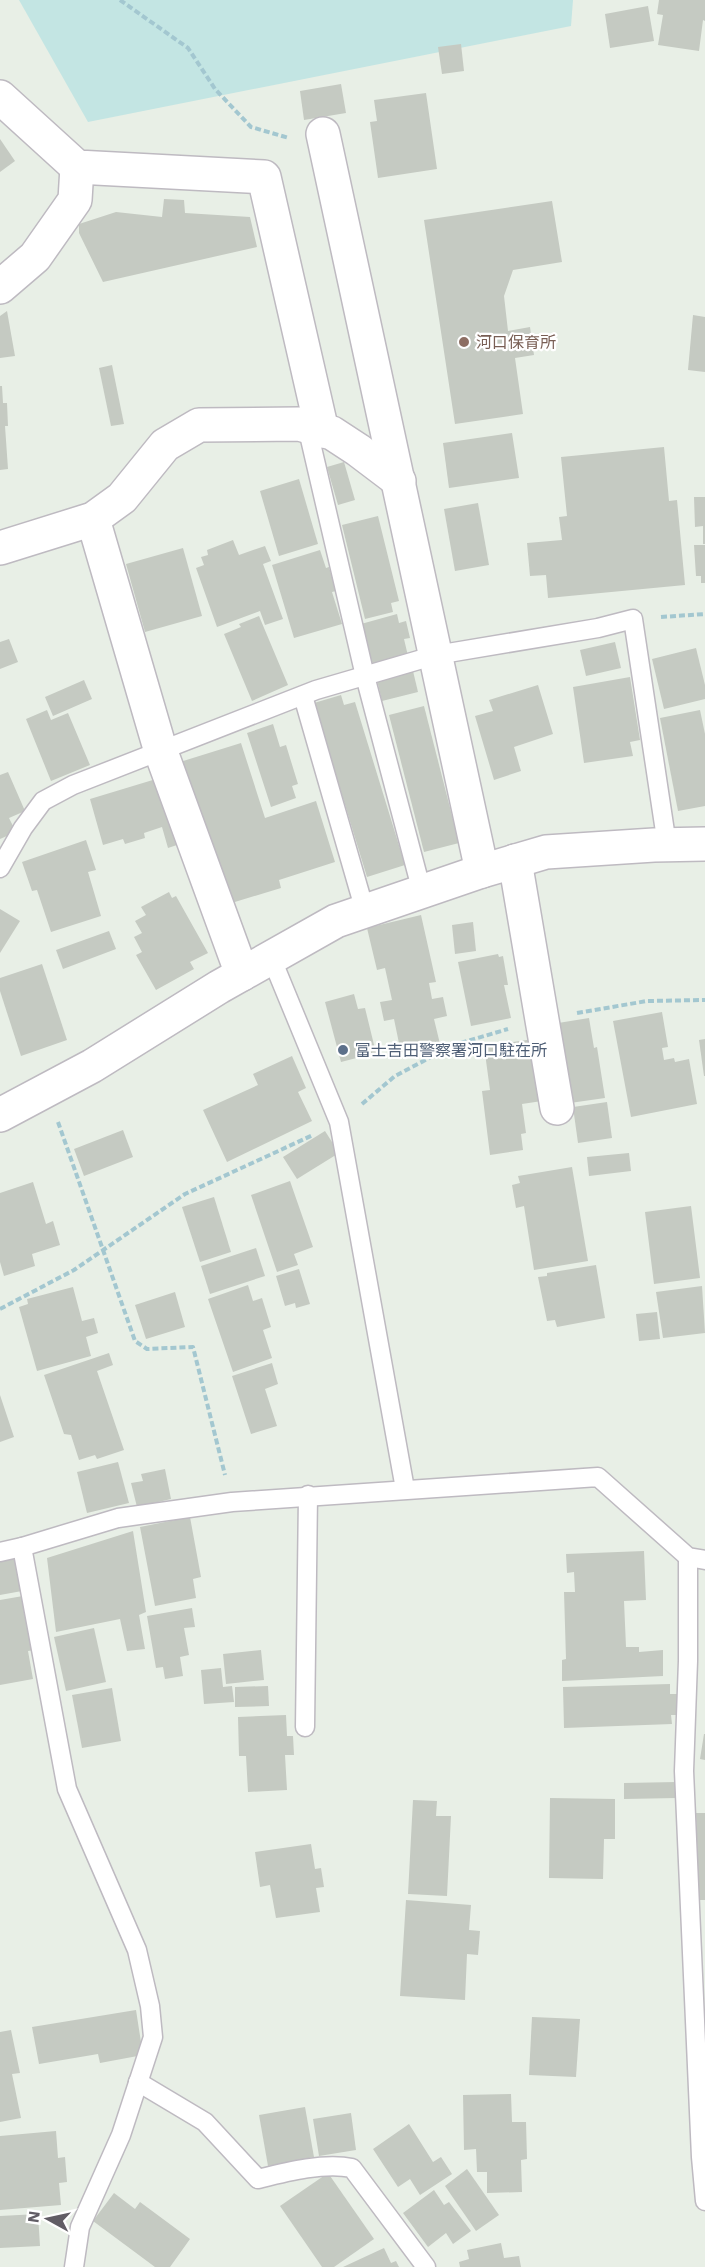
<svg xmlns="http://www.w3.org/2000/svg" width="705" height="2267" font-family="'Work Sans','Noto Sans JP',sans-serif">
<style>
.green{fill:#c3e5e3}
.building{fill:#c5cac2}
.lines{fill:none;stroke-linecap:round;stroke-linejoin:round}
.service-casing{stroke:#bebac1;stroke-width:21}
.minor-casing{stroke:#bebac1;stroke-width:36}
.tertiary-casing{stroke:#bebac1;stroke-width:36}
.path{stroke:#a3c7d0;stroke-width:4;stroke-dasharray:6 3;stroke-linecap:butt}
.service{stroke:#fff;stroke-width:18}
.minor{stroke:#fff;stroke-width:33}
.tertiary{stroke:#fff;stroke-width:33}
.education-dot{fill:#8d6e63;stroke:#fff;stroke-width:2}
.service-dot{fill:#5c6f8a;stroke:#fff;stroke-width:2}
.labels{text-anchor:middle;stroke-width:4.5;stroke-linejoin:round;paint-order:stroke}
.education-label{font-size:16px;fill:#785e54;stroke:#fff;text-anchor:start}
.service-label{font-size:16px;fill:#4e5e75;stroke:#fff;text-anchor:start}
</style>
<rect width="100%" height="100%" fill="#e8efe6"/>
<polygon class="green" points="19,0 573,0 571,26 88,122"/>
<g class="building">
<polygon points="659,0 705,0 705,21 703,20 699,51 658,45 663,15 657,14"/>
<polygon points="648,6 654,41 610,48 605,14"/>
<polygon points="461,44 464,71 442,74 438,47"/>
<polygon points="341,84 346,113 304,120 300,91"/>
<polygon points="426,93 437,169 378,178 370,122 377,121 374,100"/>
<polygon points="0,139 15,161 0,172"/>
<polygon points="164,199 184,200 185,213 250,217 257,247 103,282 79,233 79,224 116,212 162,217"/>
<polygon points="552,201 562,262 513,270 504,296 508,331 530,327 534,355 515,358 523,414 455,424 424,220"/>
<polygon points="7,311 15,356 0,358 0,316"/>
<polygon points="693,315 705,317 705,372 688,370"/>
<polygon points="112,365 124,424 111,426 99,368"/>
<polygon points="0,386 2,386 3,403 7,403 8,426 5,426 8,469 0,470"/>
<polygon points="512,433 519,478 449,488 443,443"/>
<polygon points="664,447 669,501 677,500 685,585 548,598 546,575 530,576 527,543 562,540 559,517 567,516 561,457"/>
<polygon points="344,462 355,500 338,505 327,467"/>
<polygon points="299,479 318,544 279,556 260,491"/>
<polygon points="694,497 705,497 705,544 703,544 703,526 695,527"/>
<polygon points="478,503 489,565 455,571 444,509"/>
<polygon points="378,516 399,601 391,603 393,612 365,619 342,525"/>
<polygon points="233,540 239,555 265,546 271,561 263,564 283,619 265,625 260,611 217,627 196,568 204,565 201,557 208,555 207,550"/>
<polygon points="694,545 705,545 705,583 701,583 701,576 696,576"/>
<polygon points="183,548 202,616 145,632 126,564"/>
<polygon points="320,550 326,568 329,567 336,591 332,592 342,624 294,638 272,565"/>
<polygon points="397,614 399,623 406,621 410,638 404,639 408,656 373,665 361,624"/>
<polygon points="259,616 288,685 252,701 224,634 241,627 239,624"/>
<polygon points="9,639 18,662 0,669 0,642"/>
<polygon points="615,642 621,668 586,676 580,650"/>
<polygon points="696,648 705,685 705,699 664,709 652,659"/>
<polygon points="413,671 418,692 382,701 377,680"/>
<polygon points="630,677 640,740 630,742 633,756 584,763 573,687"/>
<polygon points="84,680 92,699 53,716 45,697"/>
<polygon points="538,685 553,734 514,747 521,771 494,780 475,716 493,711 489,700"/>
<polygon points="341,695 344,705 355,702 405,865 367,877 314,703"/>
<polygon points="424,706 459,843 424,852 389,715"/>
<polygon points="47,710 51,720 68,713 90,765 51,781 26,719"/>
<polygon points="700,710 705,734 705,806 678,811 660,718"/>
<polygon points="273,724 280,747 286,745 298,784 292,786 296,798 271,807 247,733"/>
<polygon points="241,743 265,818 316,801 335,862 279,880 281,888 225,905 180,762"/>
<polygon points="8,772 25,811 9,818 16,832 0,839 0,775"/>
<polygon points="166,776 186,842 168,848 162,827 144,833 145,838 125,844 123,839 103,845 90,799"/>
<polygon points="86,840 96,870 88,872 101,916 51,932 37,890 32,891 22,862"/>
<polygon points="169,892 172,898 176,896 208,953 190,962 194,969 156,990 136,955 142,952 134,937 142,933 135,921 146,915 141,907"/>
<polygon points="0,909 20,921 0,953"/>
<polygon points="421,915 436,982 429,983 432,999 443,997 447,1016 434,1019 440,1044 401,1053 394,1019 384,1021 380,1002 392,1000 385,968 377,970 367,928"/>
<polygon points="473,922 476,951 455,954 452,925"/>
<polygon points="109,931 116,949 63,969 56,950"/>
<polygon points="498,954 499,957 503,956 508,985 504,985 511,1018 471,1026 458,962"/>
<polygon points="42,964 67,1040 21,1056 0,991 0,978"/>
<polygon points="354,994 358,1009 365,1008 376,1053 341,1062 325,1002"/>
<polygon points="662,1012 668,1047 662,1048 664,1060 674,1058 675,1062 689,1059 697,1104 631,1117 613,1021"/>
<polygon points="589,1018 594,1048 597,1047 605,1098 563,1104 552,1024"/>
<polygon points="534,1039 542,1101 522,1104 526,1133 521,1134 523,1150 490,1155 482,1091 490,1090 484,1046"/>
<polygon points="705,1039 705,1076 704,1076 699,1040"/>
<polygon points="292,1056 306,1088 298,1092 312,1121 227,1162 203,1110 258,1085 253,1074"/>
<polygon points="607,1102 612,1138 578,1143 573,1107"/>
<polygon points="123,1130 133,1157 84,1176 74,1149"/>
<polygon points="325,1131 339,1153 297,1179 283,1157"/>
<polygon points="629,1153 631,1171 589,1176 587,1157"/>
<polygon points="572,1167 588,1261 534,1270 524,1206 516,1208 512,1185 520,1183 518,1176"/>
<polygon points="290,1181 313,1247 294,1254 298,1265 277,1272 251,1195"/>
<polygon points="33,1182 46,1224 53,1221 60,1245 32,1254 35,1266 4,1276 0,1262 0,1193"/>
<polygon points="214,1197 231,1252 200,1262 182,1207"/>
<polygon points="691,1206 700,1278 654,1284 645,1212"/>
<polygon points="256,1248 265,1276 210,1294 201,1266"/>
<polygon points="596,1265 605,1318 557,1327 555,1320 547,1321 538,1277 547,1276 547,1273"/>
<polygon points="299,1269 310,1304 296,1308 295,1303 285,1306 276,1276"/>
<polygon points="248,1285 253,1301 262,1298 271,1327 263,1330 272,1358 233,1372 208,1299"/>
<polygon points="702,1286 705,1333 663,1338 656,1292"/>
<polygon points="73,1287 82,1321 94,1318 98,1333 86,1337 91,1356 37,1371 19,1307 28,1304 27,1299"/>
<polygon points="175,1292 185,1327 146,1339 135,1305"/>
<polygon points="657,1312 660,1339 639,1341 636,1314"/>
<polygon points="109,1353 113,1365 97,1371 124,1450 97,1459 95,1455 79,1460 71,1435 64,1434 44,1375"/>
<polygon points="272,1363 278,1384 265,1389 277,1426 251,1434 232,1376"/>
<polygon points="0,1395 14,1437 0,1442"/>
<polygon points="118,1462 129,1503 87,1513 77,1472"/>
<polygon points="165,1469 171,1499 137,1507 131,1483 143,1481 141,1474"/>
<polygon points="190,1517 201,1577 193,1579 196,1598 155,1606 140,1527"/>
<polygon points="133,1531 146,1612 139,1615 145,1649 127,1651 120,1619 56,1632 47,1558"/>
<polygon points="644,1551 646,1600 624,1601 626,1647 639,1647 639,1652 663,1650 663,1676 562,1681 562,1660 566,1659 564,1592 575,1592 574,1572 567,1573 566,1554"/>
<polygon points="15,1557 22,1591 0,1595 0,1560"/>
<polygon points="23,1596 34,1650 28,1651 33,1679 0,1685 0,1600"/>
<polygon points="192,1608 195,1627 184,1628 189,1655 180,1657 183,1676 165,1679 163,1667 156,1668 147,1616"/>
<polygon points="94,1628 106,1682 66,1691 54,1637"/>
<polygon points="261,1650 264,1680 226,1684 223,1654"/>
<polygon points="221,1668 223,1687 232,1686 234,1702 204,1704 201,1670"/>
<polygon points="670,1684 670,1694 679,1694 679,1715 671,1715 672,1724 564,1728 563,1687"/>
<polygon points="268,1686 269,1706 235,1707 235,1687"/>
<polygon points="112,1688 121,1741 82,1748 72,1695"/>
<polygon points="286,1715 287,1736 293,1736 294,1755 285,1755 287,1790 248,1792 246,1756 239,1756 238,1717"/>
<polygon points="704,1734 705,1734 705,1760 700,1759"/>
<polygon points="677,1782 677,1798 624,1799 624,1783"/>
<polygon points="550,1798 615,1799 615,1839 604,1839 603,1879 549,1878"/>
<polygon points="413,1800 437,1801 436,1816 451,1816 447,1896 408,1894"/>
<polygon points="696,1813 705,1813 705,1900 699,1900"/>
<polygon points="311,1844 315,1869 321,1868 324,1887 316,1888 320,1912 276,1918 270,1885 260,1887 255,1852"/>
<polygon points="406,1900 471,1905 469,1930 480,1931 478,1955 467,1954 465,2000 400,1996"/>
<polygon points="136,2010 143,2055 100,2063 98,2054 39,2064 32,2027"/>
<polygon points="532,2017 580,2019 576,2077 529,2075"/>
<polygon points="11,2030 20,2073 12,2074 21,2118 0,2122 0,2032"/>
<polygon points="511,2094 512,2122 526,2122 527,2159 521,2160 522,2192 487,2193 487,2172 477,2172 476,2149 464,2150 463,2095"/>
<polygon points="305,2107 314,2157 268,2166 259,2115"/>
<polygon points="351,2113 356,2150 319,2156 313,2119"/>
<polygon points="409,2124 433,2162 441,2157 452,2174 420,2195 410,2179 398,2187 373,2149"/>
<polygon points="56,2131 58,2158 65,2157 67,2182 59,2183 61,2205 0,2210 0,2136"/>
<polygon points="467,2169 499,2215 476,2231 445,2186"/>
<polygon points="328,2173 374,2239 334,2267 322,2267 280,2206"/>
<polygon points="434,2190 444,2205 449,2202 471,2231 453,2244 446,2233 428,2247 403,2213"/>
<polygon points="114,2193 135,2209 140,2202 190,2239 170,2267 155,2267 93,2221"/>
<polygon points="38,2214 40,2246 0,2248 0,2216"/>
<polygon points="501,2243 504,2258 519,2256 521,2267 460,2267 459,2262 469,2259 467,2250"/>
<polygon points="384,2248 391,2263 396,2261 399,2267 343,2267"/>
</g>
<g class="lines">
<defs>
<g id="service">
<polyline points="307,426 365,676 422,892"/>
<polyline points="303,696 365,911"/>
<polyline points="0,868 23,828 43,801 73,785 316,690 436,655 598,628 633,619 667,845"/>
<polyline points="271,957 339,1122 405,1489"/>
<polyline points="22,1547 67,1789 137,1950 150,2006 153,2037 121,2135 80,2227 74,2267"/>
<polyline points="0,1552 22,1547 118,1518 232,1502 598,1477 688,1557 705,1560"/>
<polyline points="688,1557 688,1661 684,1771 701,2157 705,2201"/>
<polyline points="305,1727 308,1495"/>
<path d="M138,2082L205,2122L258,2179C286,2172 324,2162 352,2168L426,2267"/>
</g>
<g id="minor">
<polyline points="0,97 77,167 264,177 322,431"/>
<polyline points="323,134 482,871"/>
<polyline points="0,287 35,257 75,200 77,167"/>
<polyline points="93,519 161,752 242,974"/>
<polyline points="0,548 93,519 122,498 165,445 199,425 299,424 332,433 358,450 399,481"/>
<polyline points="515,861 557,1108"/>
</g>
<polyline id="tertiary" points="0,1115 92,1066 219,987 336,921 482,871 546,852 654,845 705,844"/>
</defs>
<use href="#service" class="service-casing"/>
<use href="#minor" class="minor-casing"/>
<use href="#tertiary" class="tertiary-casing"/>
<g class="path">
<polyline points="120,0 188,48 215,89 251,127 289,138"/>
<polyline points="661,617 705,614"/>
<polyline points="577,1013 647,1001 705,1000"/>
<polyline points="362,1104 395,1076 454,1045 508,1029"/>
<polyline points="58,1122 135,1341 147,1349 193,1347 225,1475"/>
<polyline points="0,1309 74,1270 185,1194 313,1135"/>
</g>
<use href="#service" class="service"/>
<use href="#minor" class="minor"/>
<use href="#tertiary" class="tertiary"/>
</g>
<circle class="education-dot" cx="464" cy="342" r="6"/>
<circle class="service-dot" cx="343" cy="1050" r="6"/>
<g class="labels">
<g class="education-label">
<text x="476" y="348">河口保育所</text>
</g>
<g class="service-label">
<text x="355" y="1056">富士吉田警察署河口駐在所</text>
</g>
</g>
<g transform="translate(48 2219) rotate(278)" stroke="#ffffff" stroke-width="4.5" paint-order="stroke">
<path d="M0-4.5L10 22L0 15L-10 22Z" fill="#615d65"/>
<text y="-9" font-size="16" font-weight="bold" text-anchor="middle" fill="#615d65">N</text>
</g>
</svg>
